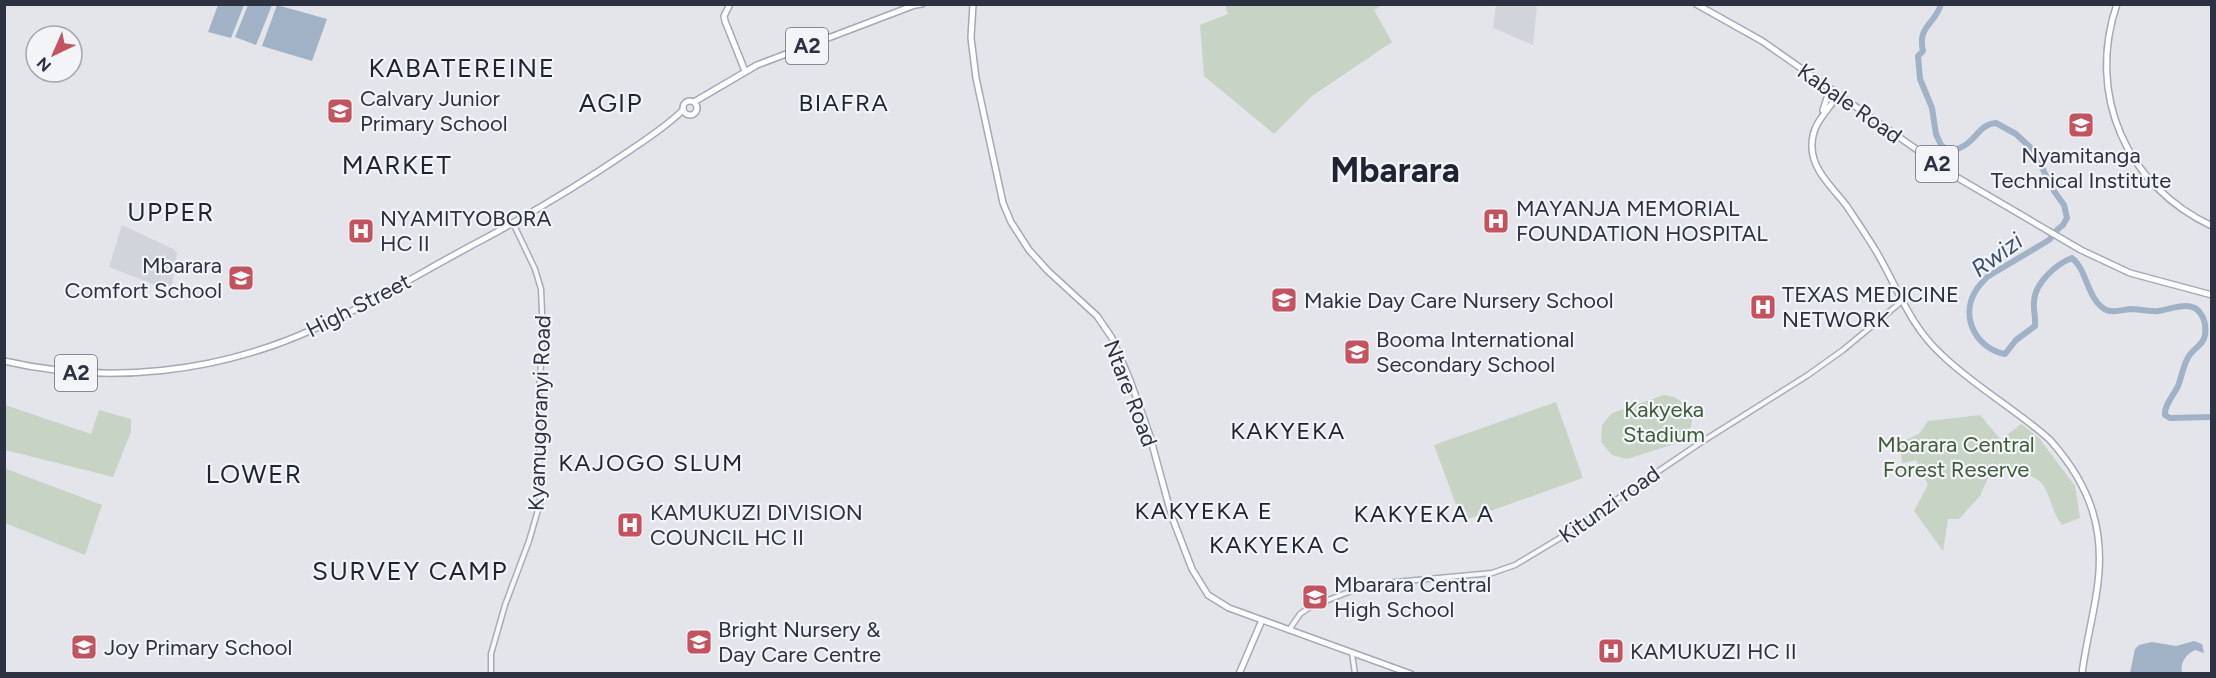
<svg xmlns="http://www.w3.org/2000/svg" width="2216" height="678" font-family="Figtree,sans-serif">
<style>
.built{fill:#d1d4db}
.green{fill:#c7d3c4}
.water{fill:#a1b2c7}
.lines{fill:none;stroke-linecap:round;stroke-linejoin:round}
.river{stroke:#a1b2c7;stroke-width:6}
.minor-casing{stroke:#a8acb4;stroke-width:7}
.major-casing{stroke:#a3a9b5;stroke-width:8}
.minor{stroke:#f5f6f8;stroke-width:4}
.major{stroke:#fff;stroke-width:5}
.labels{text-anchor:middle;stroke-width:4.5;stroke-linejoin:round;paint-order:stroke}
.shield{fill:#f2f4f7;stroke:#676c78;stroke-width:1.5}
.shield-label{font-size:21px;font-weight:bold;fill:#2c3241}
.poi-label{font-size:22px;fill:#2c3241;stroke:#f2f4f7;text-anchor:start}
.street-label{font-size:22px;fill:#2c3241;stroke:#f2f4f7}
.park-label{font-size:22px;fill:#3f5b3a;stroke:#f2f4f7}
.neighbourhood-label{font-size:24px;letter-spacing:1.5px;fill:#1e2432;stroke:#f2f4f7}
.water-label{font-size:24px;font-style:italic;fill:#395072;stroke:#f2f4f7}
.quarter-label{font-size:26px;letter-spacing:1.5px;fill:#1e2432;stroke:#f2f4f7}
.town-label{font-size:34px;font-weight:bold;fill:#1e2432;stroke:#f2f4f7}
</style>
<rect width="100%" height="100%" fill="#e3e5ea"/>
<g class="built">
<polygon points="1496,5 1537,5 1533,45 1493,28"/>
<polygon points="122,225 173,249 177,253 171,291 109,267"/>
</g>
<g class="green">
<polygon points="1225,5 1382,5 1374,10 1392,42 1312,96 1274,134 1204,76 1200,25 1228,14"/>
<path d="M1664,395C1679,397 1686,403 1693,417L1690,431L1681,442L1627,459L1612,455L1601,442L1602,425L1612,413Z"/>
<polygon points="1556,402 1583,478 1462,521 1434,445"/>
<polygon points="5,405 91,434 99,410 131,419 131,432 113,477 5,450"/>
<path d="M1980,415L2001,440L2021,424L2039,438L2075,486L2080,518L2062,525C2052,513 2051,497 2043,485C2034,473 2008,469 1994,465L1980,496L1959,519H1948L1943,551L1914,511L1928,485L1916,460L1902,463L1899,437L1905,440L1919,434L1928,421Z"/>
<polygon points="4,468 102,505 85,555 5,523"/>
</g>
<g class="water">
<polygon points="218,5 244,5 231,38 208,32"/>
<polygon points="248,5 272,5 256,45 235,37"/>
<polygon points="277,5 327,19 312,61 262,46"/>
<path d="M2194,641L2202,644L2204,653L2195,650C2185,655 2180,663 2182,673H2130L2135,649L2139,645L2152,642L2176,646Z"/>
</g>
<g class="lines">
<path class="river" d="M1941,4C1935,25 1917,26 1923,51L1918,56L1920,79L1932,108L1936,134L1941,145L1949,152C1955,150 1962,148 1968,143C1978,135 1982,124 1996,123L2016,134L2033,150L2054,191L2064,205L2067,218L2063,225L2058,229L2049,240L1987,277C1983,282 1978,286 1975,292C1960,318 1977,349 2005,354L2016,340L2035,326C2036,318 2033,309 2034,301C2035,283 2056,264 2072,258C2087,270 2087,297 2103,308C2110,314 2122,310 2130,309C2139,309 2148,312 2158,311C2166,310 2176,306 2185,306C2201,305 2207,322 2205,335C2204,344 2194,348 2189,356C2183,365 2182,376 2178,386C2174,395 2164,405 2165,415L2170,418L2212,417"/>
<defs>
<g id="minor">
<polyline points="1289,630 1300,614 1310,607 1359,588 1395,582 1492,573 1515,565 1560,538 1700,443 1808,375 1843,350 1901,302"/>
<polyline points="1352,653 1355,674"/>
<polyline points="491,674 491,654 505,605 529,541 540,503 539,392 543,335 541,289 535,269 513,223"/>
</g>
<g id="major">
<polyline points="730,4 724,16 725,21 745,71"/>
<polyline points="973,4 971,38 976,78 1003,203 1011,222 1029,250 1048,271 1097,316 1112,338 1130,380 1149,433 1172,517 1192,569 1208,595 1229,608 1411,674"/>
<polyline points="1696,4 1762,41 1953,175 2081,250 2130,273 2212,295"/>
<path d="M2117,4C2086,94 2126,186 2212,226"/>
<path d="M1838,95C1827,112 1811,124 1812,147C1812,170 1833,188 1846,205C1856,220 1867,236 1876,251C1898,288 1909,325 1942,355C1975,387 2016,409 2050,440C2092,487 2107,534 2096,596C2092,622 2085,648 2082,674"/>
<circle cx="690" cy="108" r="7"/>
<polyline points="694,102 757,65 915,5 922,4"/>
<polyline points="1823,110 1830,89"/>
<path d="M4,361C108,385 217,373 314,329C372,304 426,269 482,240C532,213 582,183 629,151C648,138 667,126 683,110"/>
<polyline points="1239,674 1262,620"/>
</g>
</defs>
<use href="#minor" class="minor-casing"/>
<use href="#major" class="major-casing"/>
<use href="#minor" class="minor"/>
<use href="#major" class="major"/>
</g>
<defs>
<symbol id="school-square" viewBox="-11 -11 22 22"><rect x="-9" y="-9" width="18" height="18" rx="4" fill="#c4525f" stroke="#f2f4f7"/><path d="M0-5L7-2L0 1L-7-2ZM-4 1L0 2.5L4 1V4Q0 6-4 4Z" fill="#fff"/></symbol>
<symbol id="hospital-square" viewBox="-11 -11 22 22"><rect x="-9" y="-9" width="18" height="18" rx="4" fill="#c4525f" stroke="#f2f4f7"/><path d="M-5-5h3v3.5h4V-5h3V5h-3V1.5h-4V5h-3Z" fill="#fff"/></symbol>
</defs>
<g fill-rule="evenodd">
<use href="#school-square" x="325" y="96" width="30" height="30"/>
<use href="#school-square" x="2066" y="110" width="30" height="30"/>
<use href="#hospital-square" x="1481" y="206" width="30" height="30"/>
<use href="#hospital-square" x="346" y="216" width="30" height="30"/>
<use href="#school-square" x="226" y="263" width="30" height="30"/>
<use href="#school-square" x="1269" y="285" width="30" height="30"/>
<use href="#hospital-square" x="1748" y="292" width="30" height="30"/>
<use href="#school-square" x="1342" y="337" width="30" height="30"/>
<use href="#hospital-square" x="615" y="510" width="30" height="30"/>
<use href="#school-square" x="1300" y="582" width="30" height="30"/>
<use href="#school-square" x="684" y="627" width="30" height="30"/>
<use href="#school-square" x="69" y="632" width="30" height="30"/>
<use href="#hospital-square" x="1596" y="636" width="30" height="30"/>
</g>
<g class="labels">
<g class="shield">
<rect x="786" y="28" width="42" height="36" rx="4.5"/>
<rect x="1916" y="146" width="42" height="36" rx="4.5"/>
<rect x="55" y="355" width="42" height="36" rx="4.5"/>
</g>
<g class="shield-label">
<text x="807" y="53">A2</text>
<text x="1937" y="171">A2</text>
<text x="76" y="380">A2</text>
</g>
<g class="poi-label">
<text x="360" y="106">Calvary Junior<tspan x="360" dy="25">Primary School</tspan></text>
<text x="2081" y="163" text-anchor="middle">Nyamitanga<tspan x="2081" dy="25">Technical Institute</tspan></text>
<text x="1516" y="216">MAYANJA MEMORIAL<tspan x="1516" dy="25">FOUNDATION HOSPITAL</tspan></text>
<text x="380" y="226">NYAMITYOBORA<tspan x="380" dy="25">HC II</tspan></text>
<text x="222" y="273" text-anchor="end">Mbarara<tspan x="222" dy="25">Comfort School</tspan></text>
<text x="1782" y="302">TEXAS MEDICINE<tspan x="1782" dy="25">NETWORK</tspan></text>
<text x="1304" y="308">Makie Day Care Nursery School</text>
<text x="1376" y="347">Booma International<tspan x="1376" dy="25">Secondary School</tspan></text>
<text x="650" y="520">KAMUKUZI DIVISION<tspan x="650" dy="25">COUNCIL HC II</tspan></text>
<text x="1334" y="592">Mbarara Central<tspan x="1334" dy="25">High School</tspan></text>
<text x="718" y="637">Bright Nursery &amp;<tspan x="718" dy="25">Day Care Centre</tspan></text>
<text x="104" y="655">Joy Primary School</text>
<text x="1630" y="659">KAMUKUZI HC II</text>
</g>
<g class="street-label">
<text transform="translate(1850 103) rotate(35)" y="8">Kabale Road</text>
<text transform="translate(358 305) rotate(-27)" y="8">High Street</text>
<text transform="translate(1131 393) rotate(69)" y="8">Ntare Road</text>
<text transform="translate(539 413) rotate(-88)" y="8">Kyamugoranyi Road</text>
<text transform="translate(1609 504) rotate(-35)" y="8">Kitunzi road</text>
</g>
<g class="park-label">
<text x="1664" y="417">Kakyeka<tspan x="1664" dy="25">Stadium</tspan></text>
<text x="1956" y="452">Mbarara Central<tspan x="1956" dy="25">Forest Reserve</tspan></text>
</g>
<g class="neighbourhood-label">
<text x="844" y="111">BIAFRA</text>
<text x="1288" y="439">KAKYEKA</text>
<text x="651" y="471">KAJOGO SLUM</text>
<text x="1204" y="519">KAKYEKA E</text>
<text x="1424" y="522">KAKYEKA A</text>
<text x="1280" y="553">KAKYEKA C</text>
</g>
<g class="water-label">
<text transform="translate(1997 255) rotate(-36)" y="8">Rwizi</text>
</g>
<g class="quarter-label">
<text x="462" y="77">KABATEREINE</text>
<text x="611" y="112">AGIP</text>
<text x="397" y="174">MARKET</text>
<text x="171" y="221">UPPER</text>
<text x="254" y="483">LOWER</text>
<text x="410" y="580">SURVEY CAMP</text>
</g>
<g class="town-label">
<text x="1395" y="182">Mbarara</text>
</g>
</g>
<rect width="2216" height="678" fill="none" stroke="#2c3241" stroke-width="12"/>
<g transform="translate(54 54) rotate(224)"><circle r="28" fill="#f2f4f7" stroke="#a3a6ae" stroke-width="1.5"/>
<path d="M0-4.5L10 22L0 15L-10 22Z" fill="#c4525f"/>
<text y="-9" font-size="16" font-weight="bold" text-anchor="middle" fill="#2c3241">N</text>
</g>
</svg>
